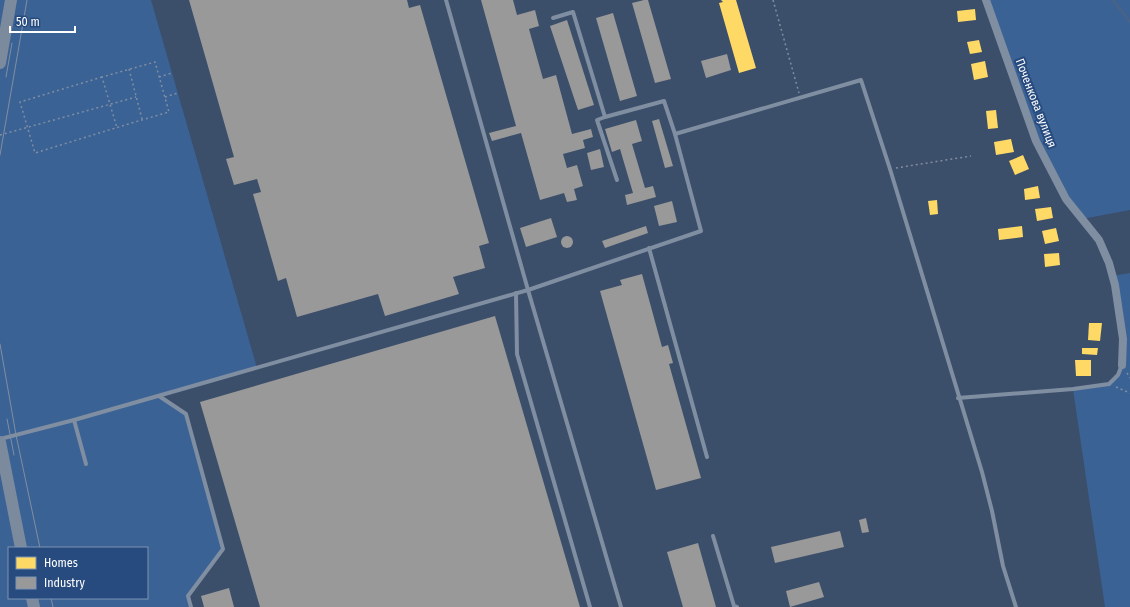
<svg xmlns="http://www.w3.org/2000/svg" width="1130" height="607" font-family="'Fira Sans Condensed',sans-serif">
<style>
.green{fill:#3b6295;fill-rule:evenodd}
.homes{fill:#ffd966}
.industry{fill:#999}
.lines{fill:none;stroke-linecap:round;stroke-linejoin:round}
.stream{stroke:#496387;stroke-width:2.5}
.path{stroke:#808ea1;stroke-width:1.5;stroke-dasharray:2 3;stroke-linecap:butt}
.service{stroke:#808ea1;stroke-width:4}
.minor{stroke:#808ea1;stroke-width:8}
.secondary{stroke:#7c8a9d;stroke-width:12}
.tram{stroke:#818ea0;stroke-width:1}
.labels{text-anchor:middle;stroke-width:4;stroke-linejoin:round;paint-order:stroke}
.street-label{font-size:12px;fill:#fff;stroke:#274b7e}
</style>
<rect width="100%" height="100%" fill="#3b4e6a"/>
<g class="green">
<path d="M0,0H151L257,368L159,396L186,414L223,549L188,596L191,607H0ZM9,548H147V598H9Z"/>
<polygon points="986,0 1130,0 1130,210 1082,219 1036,141"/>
<path d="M1130,273V607H1105L1073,389C1081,388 1104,387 1110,383C1130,366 1117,301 1112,276Z"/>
</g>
<g class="homes">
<polygon points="721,0 736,0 756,68 739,73 719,3 723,2"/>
<polygon points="975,9 976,20 958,22 957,11"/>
<polygon points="979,40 982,52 970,54 967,42"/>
<polygon points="985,61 988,77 974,80 971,64"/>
<polygon points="996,110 998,128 988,129 986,111"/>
<polygon points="1011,139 1014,152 996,155 994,142"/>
<polygon points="1023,155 1029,169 1015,175 1009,161"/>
<polygon points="1038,186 1040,198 1025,200 1024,189"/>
<polygon points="937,200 938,214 930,215 928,201"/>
<polygon points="1051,207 1053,218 1037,221 1035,209"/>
<polygon points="1022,226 1023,237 999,240 998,229"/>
<polygon points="1056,228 1059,241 1045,244 1042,231"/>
<polygon points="1059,253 1060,265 1045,267 1044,254"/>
<polygon points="1089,323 1102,323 1100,341 1088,340"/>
<polygon points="1082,348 1098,348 1097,355 1082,354"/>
<polygon points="1075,360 1091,360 1091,376 1076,376"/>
</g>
<g class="industry">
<polygon points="189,0 407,0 409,8 420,5 489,243 479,246 485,268 453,277 459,294 385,316 378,294 297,317 286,278 278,281 253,194 261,192 257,179 234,185 226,159 234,157"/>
<polygon points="481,0 513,0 517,15 535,10 539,26 529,29 543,79 556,75 572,134 591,129 593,137 583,140 585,148 563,154 567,168 577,165 583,186 574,189 577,200 567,202 564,193 540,200 521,133 492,141 489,133 516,126"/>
<polygon points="644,0 648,0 671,79 655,83 632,3"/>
<polygon points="613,13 637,96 620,101 596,18"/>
<polygon points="567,20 594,105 578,110 550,26"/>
<polygon points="727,54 731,70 706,78 701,61"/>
<polygon points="659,119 673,166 665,168 652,121"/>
<polygon points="636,120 642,141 632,144 645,188 653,186 656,197 627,205 625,195 633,193 620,149 612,152 605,129"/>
<polygon points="600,149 604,167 591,170 587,153"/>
<polygon points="672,201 677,222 659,226 654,206"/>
<polygon points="551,218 557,237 526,247 520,228"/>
<polygon points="646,226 648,233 605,248 602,241"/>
<circle cx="567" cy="242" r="6"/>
<polygon points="642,274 662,347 668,345 673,363 669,364 701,478 656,490 600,291 622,285 620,280"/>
<polygon points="495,316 580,607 260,607 200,402"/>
<polygon points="866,518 869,532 862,533 859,520"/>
<polygon points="840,531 844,547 775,563 771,547"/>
<polygon points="698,543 716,607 683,607 667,552"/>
<polygon points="819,582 824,597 790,607 786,591"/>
<polygon points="229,588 234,607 204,607 201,596"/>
</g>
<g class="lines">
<polyline class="stream" points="1113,0 1130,22"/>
<g class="path">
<polyline points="773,0 799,93"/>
<polyline points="129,69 142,119"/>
<path d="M102,77L20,102L35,153C80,139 124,125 169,112L155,62L102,77L117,128"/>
<polyline points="159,77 172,73"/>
<polyline points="165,97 178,93"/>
<polyline points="0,135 136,97"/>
<polyline points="896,168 971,156"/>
<polyline points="1127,373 1130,378"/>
<polyline points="1116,387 1130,393"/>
</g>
<g class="service">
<polyline points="446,0 528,290 621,607"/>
<polyline points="553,18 573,12 605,117 664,101 675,134"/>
<polyline points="605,117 597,120 617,180"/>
<polyline points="649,248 707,457"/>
<polyline points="516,293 517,354 590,607"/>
<polyline points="159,396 186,414 223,549 188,596 191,607"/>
<polyline points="958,398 1073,389 1109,384 1118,375 1122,365"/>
<polyline points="74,420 86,464"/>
<polyline points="0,439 74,420 528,290 701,231 675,134 861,80 890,169 982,472 992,511 1003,566 1016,607"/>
<polyline points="713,536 734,606 737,607"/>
</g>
<polyline class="minor" points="986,0 1036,141 1066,199 1099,240 1109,263 1115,285 1123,339 1122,365"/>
<g class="secondary">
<polyline points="0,63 11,0"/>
<polyline points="0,442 21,548"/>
<polyline points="32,598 34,607"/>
</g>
<g class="tram">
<polyline points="6,77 12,43"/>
<polyline points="0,155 27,0"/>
<polyline points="0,344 16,435 40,548"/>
<polyline points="7,419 14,455"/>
<polyline points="51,598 53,607"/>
</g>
</g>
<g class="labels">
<g class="street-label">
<text transform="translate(1036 103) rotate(69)" y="4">Поченкова вулиця</text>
</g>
</g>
<rect x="8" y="547" width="140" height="52" fill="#274b7e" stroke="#7d93b2"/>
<rect x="16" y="557" width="20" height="12" fill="#ffd966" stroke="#7d93b2"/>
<text x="44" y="567" font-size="12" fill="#ffffff">Homes</text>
<rect x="16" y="577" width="20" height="12" fill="#999999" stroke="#7d93b2"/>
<text x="44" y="587" font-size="12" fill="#ffffff">Industry</text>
<path d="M10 26v6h65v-6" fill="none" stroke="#ffffff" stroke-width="2"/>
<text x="16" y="26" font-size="12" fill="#ffffff" stroke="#274b7e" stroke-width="3" paint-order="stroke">50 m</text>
</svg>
